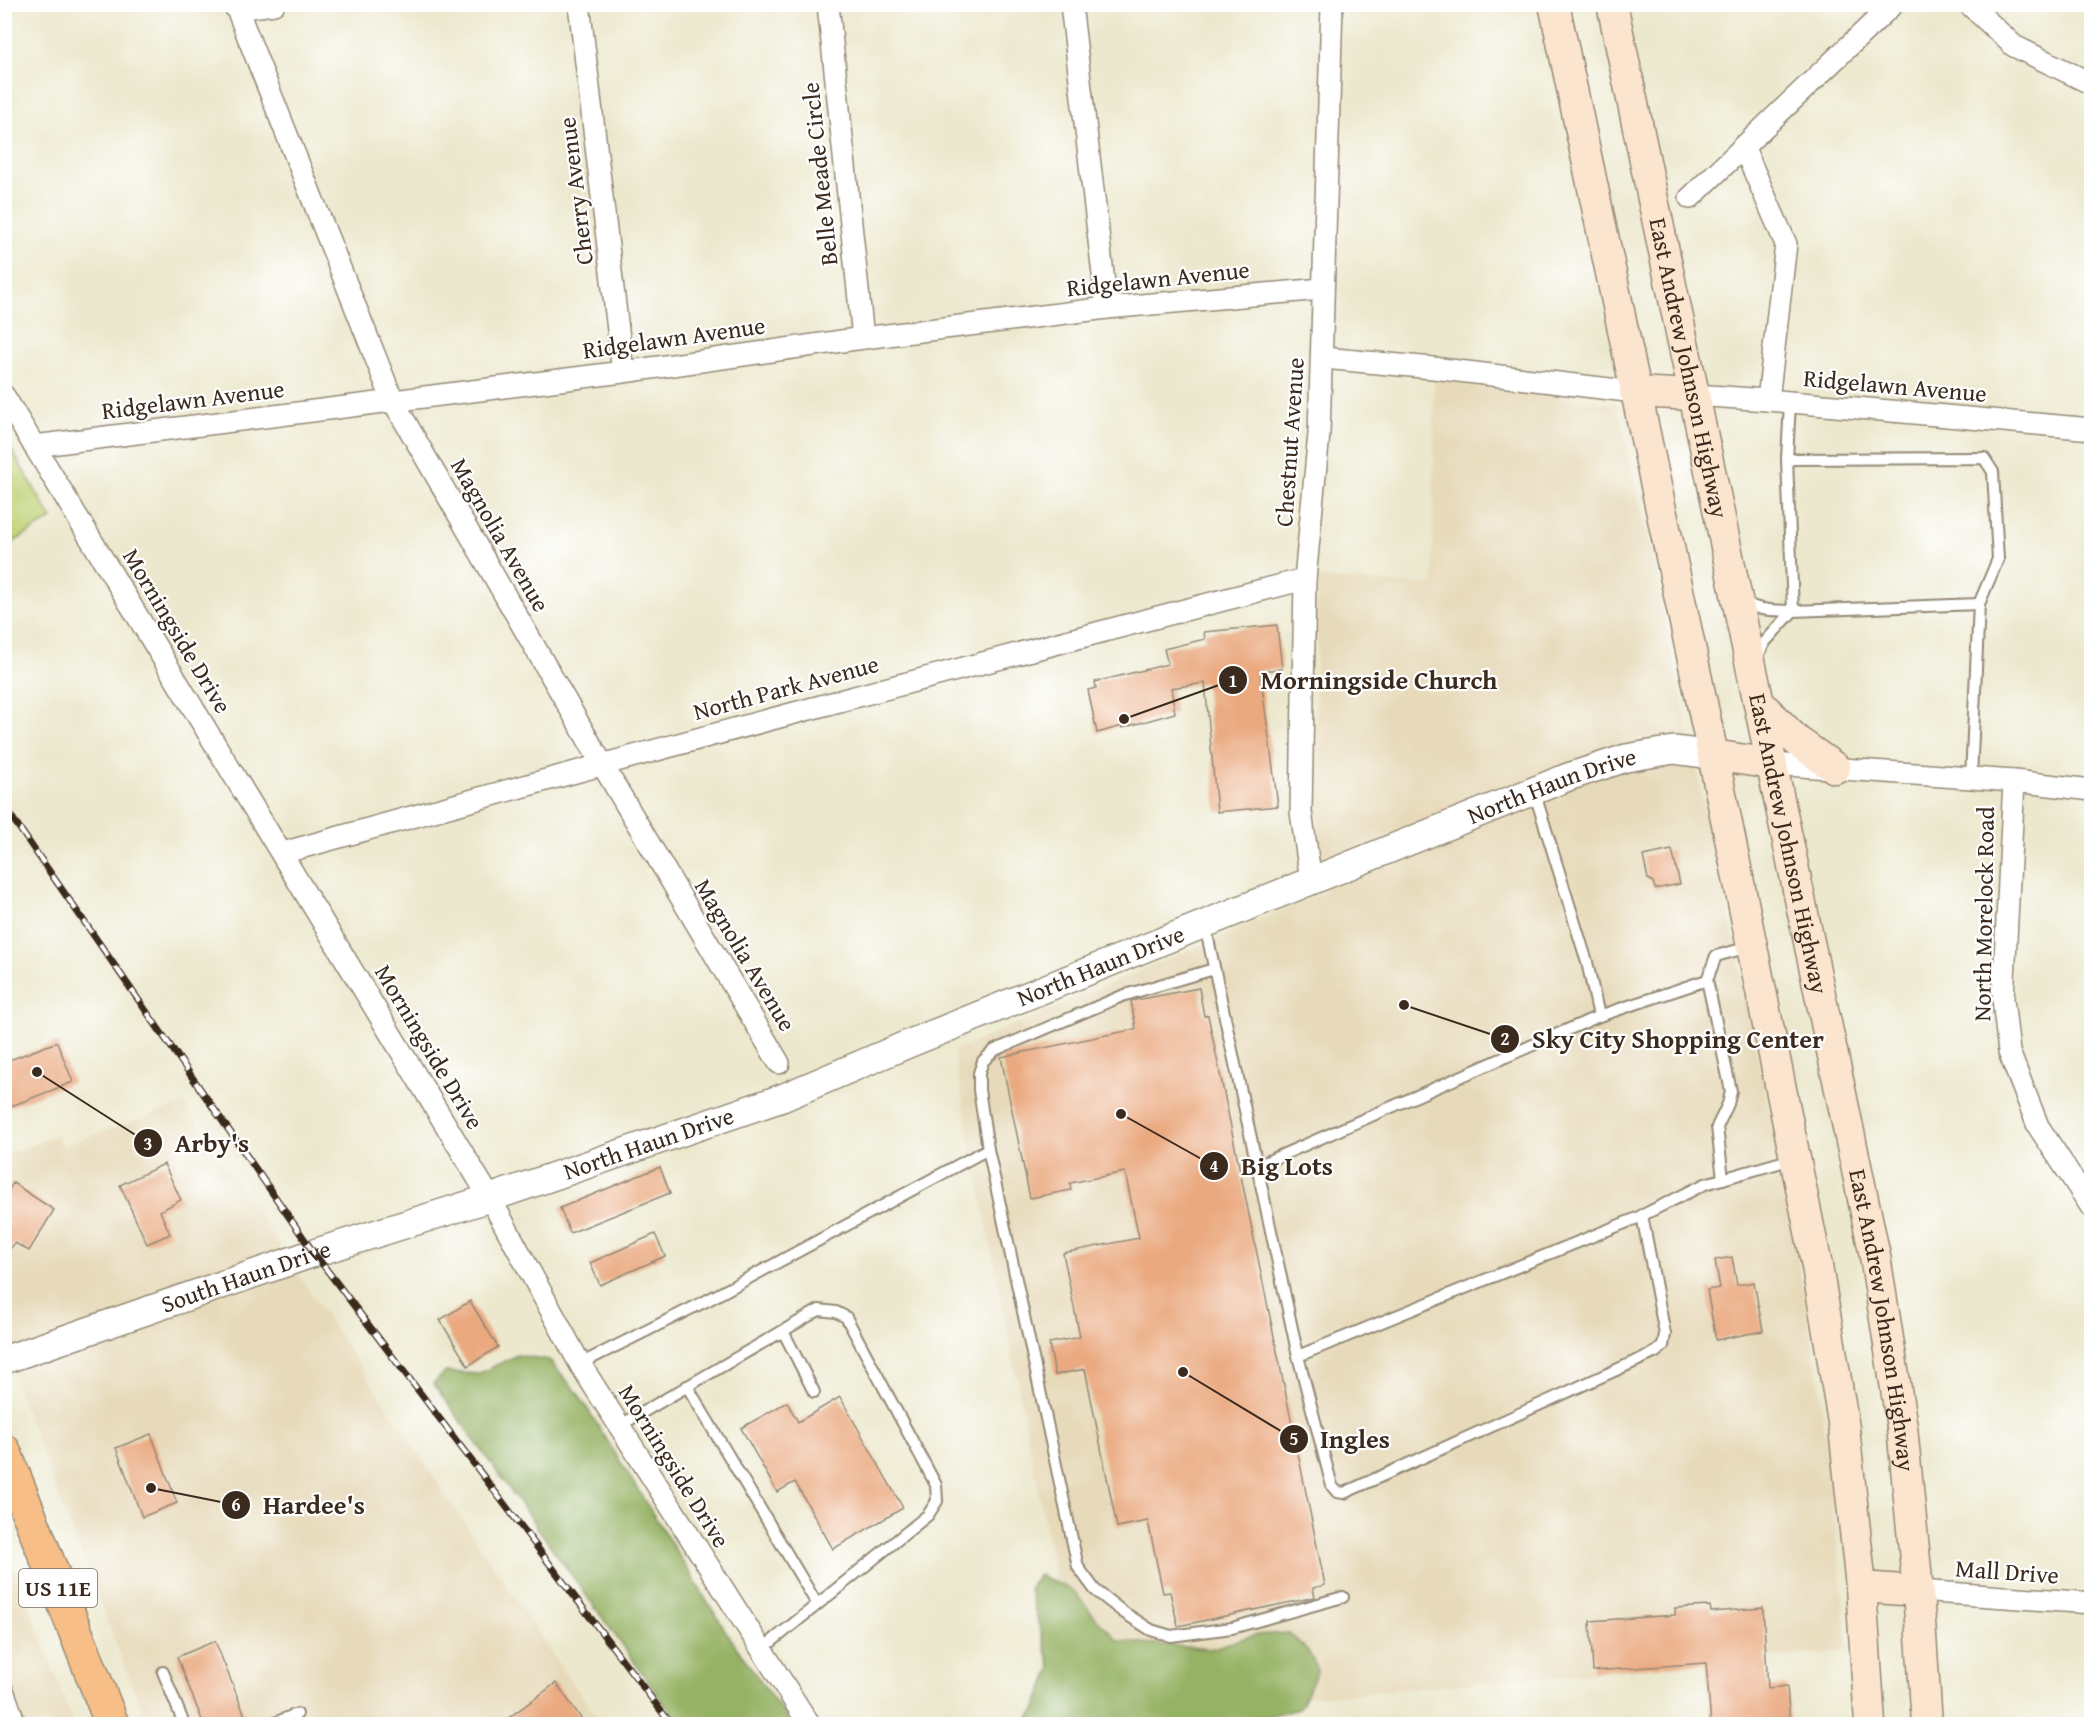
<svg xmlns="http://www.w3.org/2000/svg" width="2096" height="1729" font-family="'Gentium Book Plus',serif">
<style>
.built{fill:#e7daba}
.green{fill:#bed073;stroke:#7c7d48;stroke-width:1.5}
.forest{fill:#96b265;stroke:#686e42;stroke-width:1.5}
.building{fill:#eaa97f}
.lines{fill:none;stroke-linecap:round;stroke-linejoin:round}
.service-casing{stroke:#948976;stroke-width:14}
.minor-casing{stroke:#948976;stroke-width:24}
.tertiary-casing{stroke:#948976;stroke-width:30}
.secondary-casing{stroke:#948976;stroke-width:33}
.primary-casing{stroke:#948976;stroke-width:36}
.service{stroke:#fff;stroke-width:10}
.minor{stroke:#fff;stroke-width:21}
.tertiary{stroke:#fff;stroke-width:27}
.secondary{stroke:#fce5cf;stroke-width:30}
.primary{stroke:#f7be87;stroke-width:33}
.rail-casing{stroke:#3b2a1e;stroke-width:7}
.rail{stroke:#fff;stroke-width:4.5;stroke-dasharray:14;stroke-linecap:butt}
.labels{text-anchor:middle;stroke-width:4.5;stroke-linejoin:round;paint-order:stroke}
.shield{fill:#fff;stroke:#766a62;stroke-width:1.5}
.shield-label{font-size:22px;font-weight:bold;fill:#3b2a1e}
.street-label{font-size:24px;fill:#3b2a1e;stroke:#fff}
.leader{fill:none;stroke:#3b2a1e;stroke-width:2}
.callout-dot{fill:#3b2a1e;stroke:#fff;stroke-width:2}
.mark-label{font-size:18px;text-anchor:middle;font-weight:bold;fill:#fff}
.callout-label{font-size:26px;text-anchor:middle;font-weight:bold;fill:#3b2a1e;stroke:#fff;stroke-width:4.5;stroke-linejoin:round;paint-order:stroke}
</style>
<rect width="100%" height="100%" fill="#fff"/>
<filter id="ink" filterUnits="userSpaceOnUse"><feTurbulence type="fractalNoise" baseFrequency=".0167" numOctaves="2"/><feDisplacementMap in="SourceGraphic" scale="12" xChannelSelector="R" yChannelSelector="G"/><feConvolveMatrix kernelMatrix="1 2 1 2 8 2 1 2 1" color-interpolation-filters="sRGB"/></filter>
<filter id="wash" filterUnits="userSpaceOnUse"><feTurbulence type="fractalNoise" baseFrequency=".008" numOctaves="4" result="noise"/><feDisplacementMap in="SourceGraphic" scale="24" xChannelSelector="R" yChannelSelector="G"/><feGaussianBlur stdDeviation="1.35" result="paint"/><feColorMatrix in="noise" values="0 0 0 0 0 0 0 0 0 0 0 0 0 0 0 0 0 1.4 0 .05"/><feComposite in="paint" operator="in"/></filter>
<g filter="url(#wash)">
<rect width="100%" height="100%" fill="#ece8ce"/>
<g class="built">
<polygon points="1434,379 1617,405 1655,572 1701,792 1720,874 1783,1177 1819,1379 1849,1651 1314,1697 1077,1690 953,1051 1324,892 1315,821 1313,781 1316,708 1317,578 1433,585"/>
<polygon points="184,1103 565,1673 603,1724 147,1724 5,1358 4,1156 57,1135 62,1146"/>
<polygon points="5,1544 74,1724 5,1724"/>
</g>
<polygon class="green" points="4,437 52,519 5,547 4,547"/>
<g class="forest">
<polygon points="517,1355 549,1360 577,1392 732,1641 791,1724 679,1724 433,1383 446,1372 478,1374"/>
<polygon points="1039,1575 1074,1591 1096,1618 1119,1641 1210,1649 1255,1635 1289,1633 1308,1651 1318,1670 1299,1708 1238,1724 1024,1724 1035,1710 1051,1668 1029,1589"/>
</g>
<g id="blocks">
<g class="building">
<polygon points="1277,625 1282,669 1260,671 1278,806 1217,812 1205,683 1171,688 1175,713 1122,728 1122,726 1097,733 1088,690 1096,688 1095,682 1168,664 1164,649 1205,639 1204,632"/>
<polygon points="1672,850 1680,884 1655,889 1653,882 1648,879 1643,856"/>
<polygon points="1199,988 1204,1016 1208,1015 1325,1585 1313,1588 1315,1597 1178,1626 1170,1592 1163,1593 1148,1521 1117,1527 1085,1369 1055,1375 1049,1343 1080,1337 1063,1253 1139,1238 1125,1172 1070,1183 1071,1190 1030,1198 1001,1057 1136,1029 1131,1001"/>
<polygon points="57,1042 73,1082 4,1109 4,1062"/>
<polygon points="164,1164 181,1200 160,1211 170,1234 147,1244 120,1185"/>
<polygon points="660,1167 670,1193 570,1233 560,1208"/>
<polygon points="13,1183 54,1210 29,1251 15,1243 4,1256 4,1197"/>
<polygon points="655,1234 665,1256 600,1285 590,1263"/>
<polygon points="1732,1257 1737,1285 1754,1282 1763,1331 1716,1340 1707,1290 1720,1288 1715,1260"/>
<polygon points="470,1301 498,1347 468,1366 440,1320"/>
<polygon points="840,1397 903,1508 833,1549 795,1482 777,1492 741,1428 787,1402 798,1422"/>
<polygon points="151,1434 177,1503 142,1517 116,1448"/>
<polygon points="1710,1606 1711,1612 1763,1608 1768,1688 1787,1686 1790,1725 1711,1725 1706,1663 1593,1671 1590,1621 1675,1615 1675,1608"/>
<polygon points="215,1641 246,1718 228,1725 204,1725 177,1657"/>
<polygon points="556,1683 586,1725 499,1725"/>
</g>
</g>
</g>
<g filter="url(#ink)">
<use href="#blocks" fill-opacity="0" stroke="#948976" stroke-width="1.5"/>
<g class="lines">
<defs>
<g id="service">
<polyline points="1790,402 1787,459 1984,458 1993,472 1998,559 1979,604 1971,778"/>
<polyline points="1787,459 1793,611 1979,604"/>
<path d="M1742,600C1756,612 1776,610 1793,611"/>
<polyline points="1756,660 1765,642 1793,611"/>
<polyline points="1534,791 1587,962 1599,1016"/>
<polyline points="1205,925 1298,1356 1637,1218 1705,1184 1792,1159"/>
<polyline points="1214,969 1122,996 995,1050 983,1061 979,1073 979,1090 988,1149 1078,1567 1095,1590 1123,1612 1151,1630 1171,1636 1232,1628 1343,1597"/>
<polyline points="1707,980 1731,1091 1728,1104 1717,1127 1723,1179"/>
<polyline points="1257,1166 1599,1016 1707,980 1716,956 1749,947"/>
<polyline points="783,1331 814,1392"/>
<polyline points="1298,1356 1332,1486 1337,1492 1344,1493 1656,1352 1663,1346 1665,1334 1642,1215"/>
<polyline points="580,1364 706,1301 988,1149"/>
<polyline points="687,1386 817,1604"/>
<polyline points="619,1426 819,1310 836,1312 846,1317 936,1485 937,1501 928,1515 761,1650"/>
<polyline points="163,1672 184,1724"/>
<polyline points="272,1724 297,1714"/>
</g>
<g id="minor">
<polyline points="235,4 392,399 602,764 779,1063"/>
<polyline points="579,4 623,372"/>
<polyline points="828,4 863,338"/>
<polyline points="1071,4 1107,308"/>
<polyline points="1969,4 2014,46 2092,84"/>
<polyline points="236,9 274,4"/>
<polyline points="1743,146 1786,244 1768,400"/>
<polyline points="1690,198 1893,4"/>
<polyline points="1323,358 1433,368 1635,392"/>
<polyline points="1694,395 1768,400 2092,429"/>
<polyline points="4,396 490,1198 580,1364 809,1724"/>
<polyline points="34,446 623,372 863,338 1107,308 1322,289"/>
<polyline points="1772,764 2014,781 2092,790"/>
<polyline points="2014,781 2003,999 2009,1052 2038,1126 2092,1208"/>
<path d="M282,853C622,758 963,667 1305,579"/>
<polyline points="1311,881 1301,812 1305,579 1319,434 1332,4"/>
<polyline points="1918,1591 2092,1603"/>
<polyline points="4,1693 15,1724"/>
</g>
<g id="tertiary">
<path id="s1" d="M4,1360L314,1253L490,1198L782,1098L908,1044L1568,777L1626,758L1674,750L1713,755"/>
</g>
<g id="secondary">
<polyline points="1554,4 1713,755 1817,1266 1844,1428 1861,1587 1870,1724"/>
<path id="s2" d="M1612,4L1875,1256L1902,1427L1918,1591L1927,1724"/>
<polyline points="1635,392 1694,395"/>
<polyline points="1760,704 1797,741 1835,768"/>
<polyline points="1713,755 1772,764"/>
<polyline points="1861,1587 1918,1591"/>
</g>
<polyline id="primary" points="4,1451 112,1724"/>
</defs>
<use href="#service" class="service-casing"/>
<use href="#minor" class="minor-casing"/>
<use href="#tertiary" class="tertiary-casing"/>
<use href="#secondary" class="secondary-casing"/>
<use href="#primary" class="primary-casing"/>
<use href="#service" class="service"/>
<use href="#minor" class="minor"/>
<use href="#tertiary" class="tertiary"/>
<use href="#secondary" class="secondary"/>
<use href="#primary" class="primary"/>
<defs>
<polyline id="rail" points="4,806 314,1253 671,1724"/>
</defs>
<use href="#rail" class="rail-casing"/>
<use href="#rail" class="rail"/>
</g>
</g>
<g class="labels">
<rect class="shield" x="19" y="1569" width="78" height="38" rx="4.5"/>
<g class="shield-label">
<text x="58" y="1596">US 11E</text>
</g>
<g class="street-label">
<text transform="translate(820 174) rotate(-96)" y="8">Belle Meade Circle</text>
<text transform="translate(576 191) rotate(-97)" y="8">Cherry Avenue</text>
<text transform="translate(1158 279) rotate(-6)" y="8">Ridgelawn Avenue</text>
<text transform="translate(674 338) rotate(-8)" y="8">Ridgelawn Avenue</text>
<text dy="8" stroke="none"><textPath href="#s2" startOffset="372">East Andrew Johnson Highway</textPath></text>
<text transform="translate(1895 386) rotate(5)" y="8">Ridgelawn Avenue</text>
<text transform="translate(193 400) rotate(-7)" y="8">Ridgelawn Avenue</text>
<text transform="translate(1290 442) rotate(-86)" y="8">Chestnut Avenue</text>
<text transform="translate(500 535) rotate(60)" y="8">Magnolia Avenue</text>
<text transform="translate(177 631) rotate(59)" y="8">Morningside Drive</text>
<text transform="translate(786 688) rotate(-15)" y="8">North Park Avenue</text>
<text dy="8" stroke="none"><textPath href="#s1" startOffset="1652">North Haun Drive</textPath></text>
<text dy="8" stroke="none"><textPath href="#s2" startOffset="858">East Andrew Johnson Highway</textPath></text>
<text transform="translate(1984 914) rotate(-89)" y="8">North Morelock Road</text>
<text transform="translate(745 955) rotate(59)" y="8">Magnolia Avenue</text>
<text dy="8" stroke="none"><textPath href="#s1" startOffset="1166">North Haun Drive</textPath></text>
<text transform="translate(429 1047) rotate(59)" y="8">Morningside Drive</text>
<text dy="8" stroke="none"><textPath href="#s1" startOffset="680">North Haun Drive</textPath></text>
<text dy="8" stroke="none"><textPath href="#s1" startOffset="256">South Haun Drive</textPath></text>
<text dy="8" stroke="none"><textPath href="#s2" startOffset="1344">East Andrew Johnson Highway</textPath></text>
<text transform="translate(674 1466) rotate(58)" y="8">Morningside Drive</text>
<text transform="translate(2007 1572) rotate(4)" y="8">Mall Drive</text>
</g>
</g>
<path class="leader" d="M1124 719L1233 680M1404 1005L1505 1039M37 1072L148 1143M1121 1114L1214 1166M1183 1372L1294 1439M151 1488L236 1505"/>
<g class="callout-dot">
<circle cx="1124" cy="719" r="6"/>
<circle cx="1404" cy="1005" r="6"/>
<circle cx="37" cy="1072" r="6"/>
<circle cx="1121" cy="1114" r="6"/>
<circle cx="1183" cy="1372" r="6"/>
<circle cx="151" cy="1488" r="6"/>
<circle cx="1233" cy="680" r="15"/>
<circle cx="1505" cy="1039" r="15"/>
<circle cx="148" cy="1143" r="15"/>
<circle cx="1214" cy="1166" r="15"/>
<circle cx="1294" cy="1439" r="15"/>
<circle cx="236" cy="1505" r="15"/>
</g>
<g class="mark-label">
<text x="1233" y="687">1</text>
<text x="1505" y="1045">2</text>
<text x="148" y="1150">3</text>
<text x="1214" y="1172">4</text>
<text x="1294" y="1445">5</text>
<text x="236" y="1511">6</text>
</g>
<g class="callout-label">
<text x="1379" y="689">Morningside Church</text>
<text x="1678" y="1048">Sky City Shopping Center</text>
<text x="212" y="1152">Arby's</text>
<text x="1287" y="1175">Big Lots</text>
<text x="1355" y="1448">Ingles</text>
<text x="314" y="1514">Hardee's</text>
</g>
<rect width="2096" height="1729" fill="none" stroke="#fff" stroke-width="24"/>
</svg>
